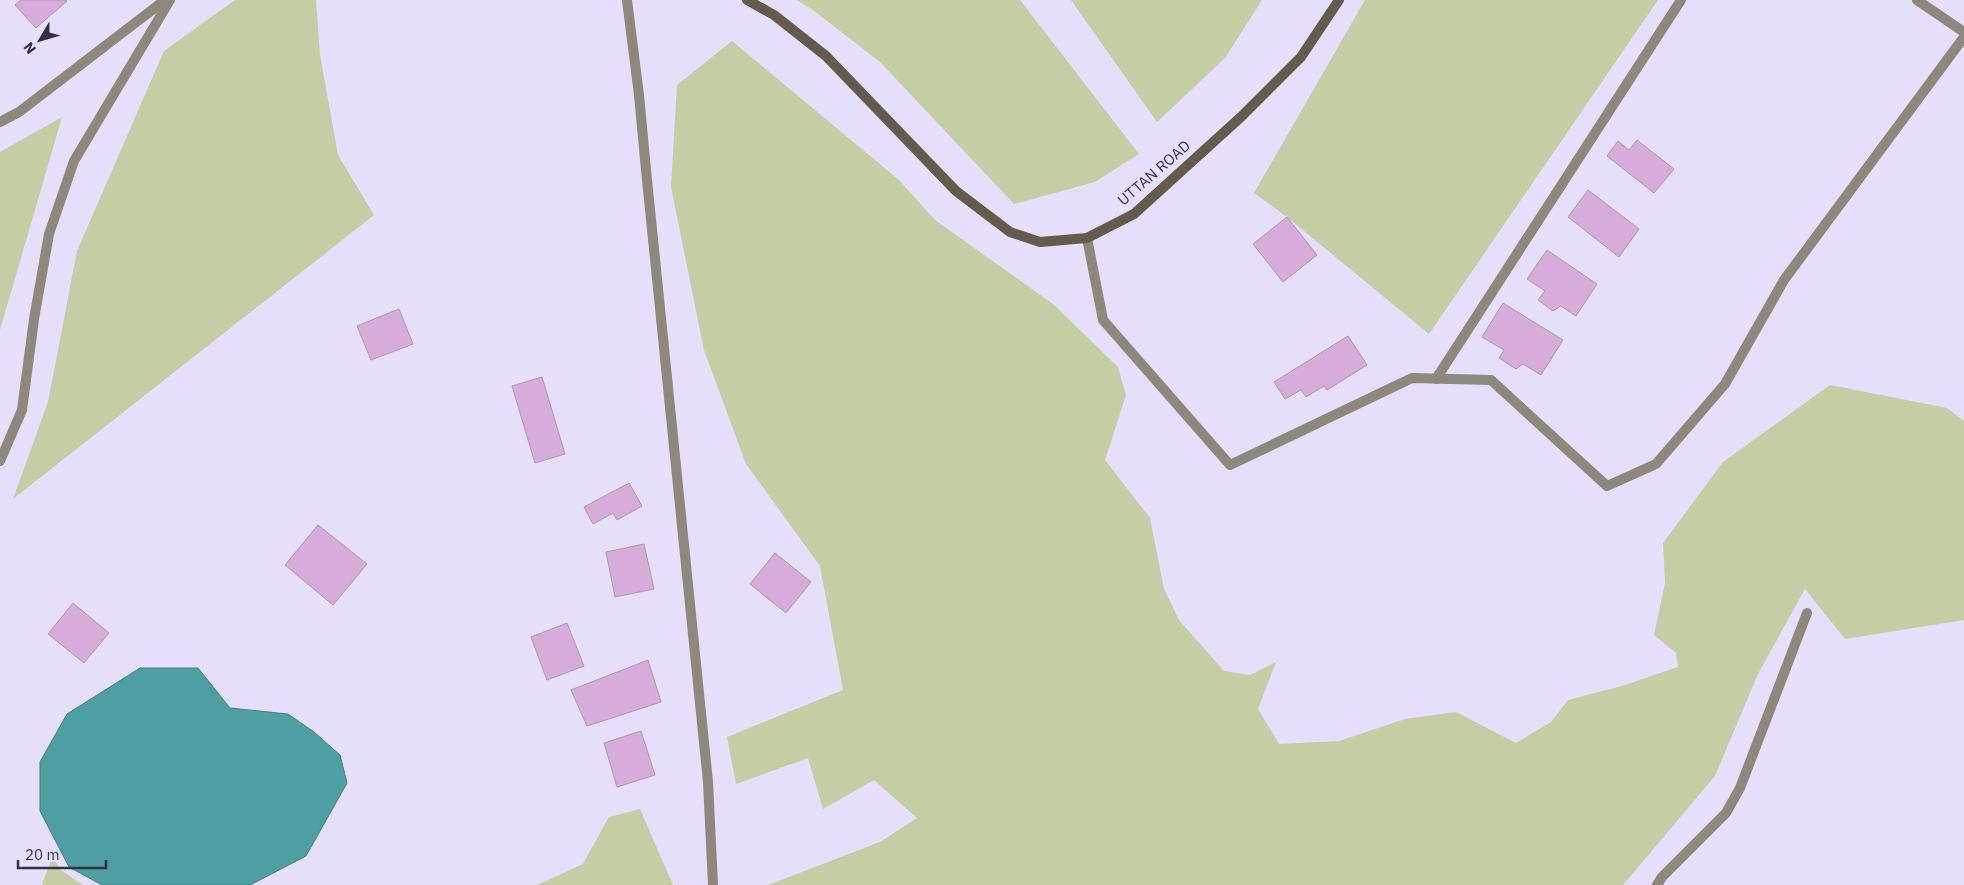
<svg xmlns="http://www.w3.org/2000/svg" width="1964" height="885" font-family="'IBM Plex Sans',sans-serif">
<style>
.green{fill:#c4cda3}
.water{fill:#4e9fa4;stroke:#467e85}
.building{fill:#d8acda;stroke:#ac98ad}
.lines{fill:none;stroke-linecap:round;stroke-linejoin:round}
.service{stroke:#8e877c;stroke-width:10}
.minor{stroke:#8e877c;stroke-width:10}
.tertiary{stroke:#8e877c;stroke-width:10}
.secondary{stroke:#655b4c;stroke-width:10}
.labels{text-anchor:middle;stroke-width:4.5;stroke-linejoin:round;paint-order:stroke}
.street-label{font-size:15px;fill:#33313c;stroke:#e5dffb}
</style>
<rect width="100%" height="100%" fill="#e5dffb"/>
<g class="green">
<polygon points="235,0 316,0 320,55 338,155 374,215 13,499 48,402 77,251 164,51"/>
<polygon points="797,0 1020,0 1139,154 1095,182 1014,204 880,62 813,10"/>
<polygon points="1071,0 1262,0 1225,58 1157,122"/>
<polygon points="1365,0 1658,0 1429,334 1287,217 1254,193"/>
<polygon points="732,41 899,180 935,220 1053,304 1118,367 1126,395 1105,460 1150,518 1164,589 1179,620 1224,671 1250,675 1276,662 1258,709 1279,744 1339,741 1405,719 1456,712 1516,743 1551,722 1568,700 1622,686 1678,667 1676,653 1654,635 1665,583 1663,543 1723,462 1830,385 1947,408 1964,421 1964,620 1845,639 1805,589 1758,674 1715,776 1623,885 768,885 880,842 917,818 874,780 823,809 808,758 736,784 727,737 843,690 820,566 746,464 704,350 671,187 677,85"/>
<polygon points="62,117 0,330 0,152"/>
<polygon points="640,809 673,885 537,885 583,864 609,817"/>
<polygon points="52,857 61,870 83,885 42,885"/>
</g>
<polygon class="water" points="140,668 198,668 230,708 288,714 314,732 340,755 347,783 306,856 250,885 102,885 69,867 40,811 40,762 67,714"/>
<g class="building">
<polygon points="21,0 66,0 67,1 36,28 15,5"/>
<polygon points="1637,140 1674,169 1654,193 1607,156 1618,141 1629,150"/>
<polygon points="1588,190 1639,229 1619,257 1568,217"/>
<polygon points="1287,217 1317,255 1283,282 1253,244"/>
<polygon points="1547,250 1597,284 1576,316 1561,306 1553,311 1538,300 1545,291 1527,279"/>
<polygon points="1503,303 1563,340 1541,375 1523,364 1516,369 1499,358 1504,350 1482,337"/>
<polygon points="399,309 413,344 371,360 357,326"/>
<polygon points="1348,336 1367,365 1327,390 1324,386 1306,397 1301,390 1285,399 1274,382"/>
<polygon points="542,377 565,454 535,463 512,386"/>
<polygon points="629,483 642,506 617,520 613,513 593,524 584,507"/>
<polygon points="318,525 367,564 333,605 285,565"/>
<polygon points="644,544 654,589 615,597 606,552"/>
<polygon points="775,553 811,582 786,613 750,584"/>
<polygon points="73,603 109,633 84,663 48,634"/>
<polygon points="567,623 584,666 547,680 531,637"/>
<polygon points="648,660 661,702 587,726 571,690"/>
<polygon points="641,731 655,775 617,787 604,743"/>
</g>
<g class="lines">
<g class="service">
<polyline points="1917,0 1964,32"/>
<polyline points="1087,238 1103,320 1230,465 1412,378 1491,380 1607,486 1656,464 1725,384 1784,280 1964,37"/>
<polyline points="1436,379 1681,0"/>
<polyline points="0,461 22,410 34,319 49,234 74,161 170,0"/>
</g>
<g class="minor">
<polyline points="0,122 19,112 165,0"/>
<polyline points="1657,885 1662,877 1726,813 1740,788 1807,613"/>
</g>
<polyline class="tertiary" points="627,0 639,95 646,170 708,782 713,885"/>
<polyline class="secondary" points="747,0 774,15 826,56 956,191 1010,232 1040,242 1087,238 1134,214 1242,116 1301,57 1339,0"/>
</g>
<g class="labels">
<g class="street-label">
<text transform="translate(1154 173) rotate(-41)" y="5">UTTAN ROAD</text>
</g>
</g>
<g transform="translate(40 40) rotate(232)" stroke="#e5dffb" stroke-width="4" paint-order="stroke">
<path d="M0-4L9 19L0 12L-9 19Z" fill="#33313c"/>
<text y="-8" font-size="14" font-weight="bold" text-anchor="middle" fill="#33313c">N</text>
</g>
<path d="M18 860v8h88v-8" fill="none" stroke="#33313c" stroke-width="2.5"/>
<text x="25" y="860" font-size="15" fill="#33313c" stroke="#e5dffb" stroke-width="4" paint-order="stroke">20 m</text>
</svg>
